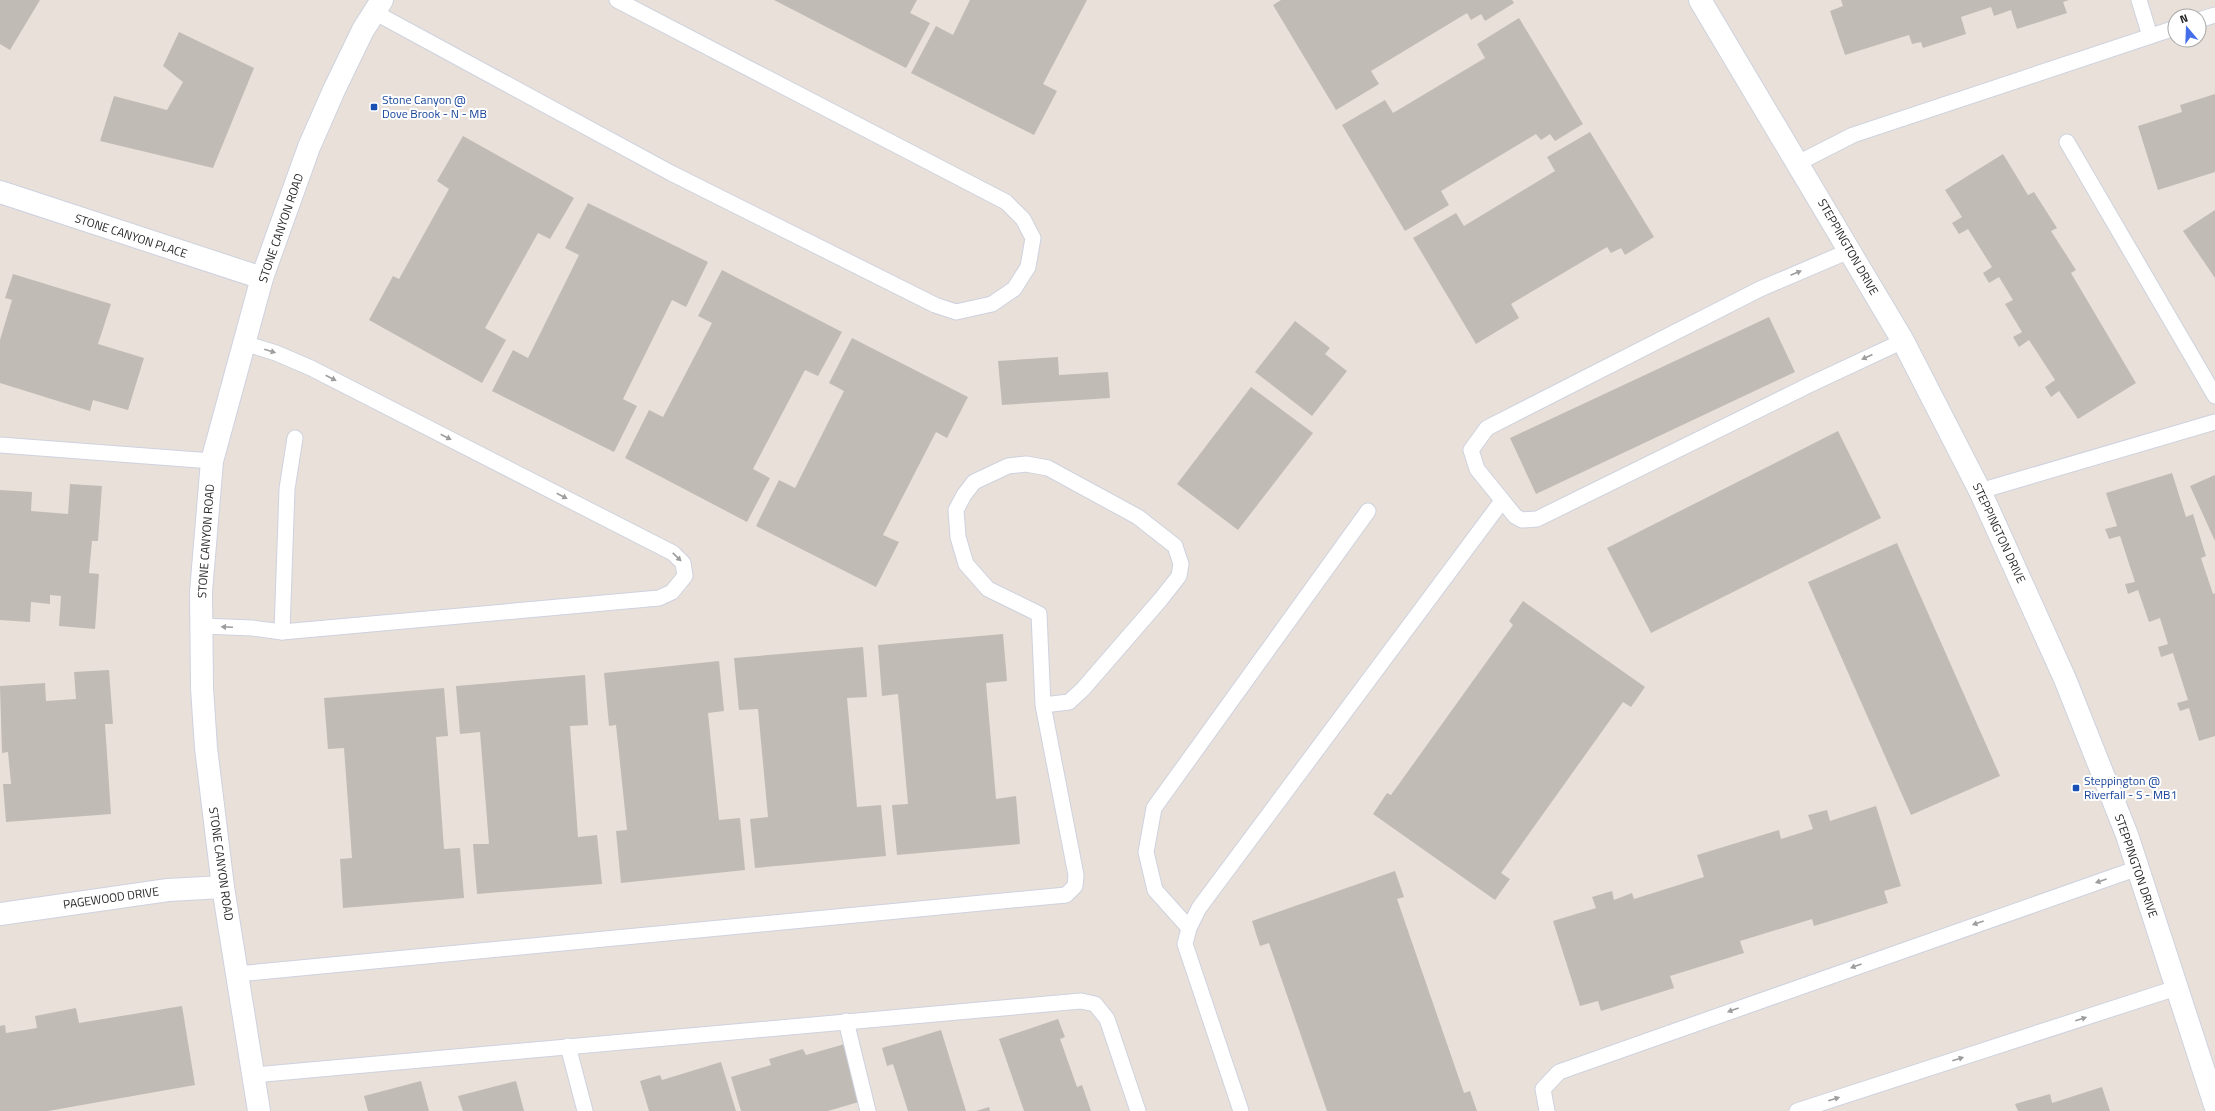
<svg xmlns="http://www.w3.org/2000/svg" width="2215" height="1111" font-family="'Titillium Web',sans-serif">
<style>
.building{fill:#c0bbb5}
.lines{fill:none;stroke-linecap:round;stroke-linejoin:round}
.lane-casing{stroke:#ced2df;stroke-width:17}
.street-casing{stroke:#ced2df;stroke-width:24}
.secondary-casing{stroke:#ced2df;stroke-width:24}
.lane{stroke:#fff;stroke-width:15}
.street{stroke:#fff;stroke-width:22}
.secondary{stroke:#fff;stroke-width:22}
.oneway{fill:#9d9d9d}
.transit-dot{fill:#1a4fb4;stroke:#fff;stroke-width:1.5}
.labels{text-anchor:middle;stroke-width:4;stroke-linejoin:round;paint-order:stroke}
.transit-label{font-size:12px;fill:#164399;stroke:#fff;text-anchor:start}
.street-label{font-size:12px;fill:#262626;stroke:#fff}
</style>
<rect width="100%" height="100%" fill="#e8e0d9"/>
<g class="building">
<polygon points="0,0 40,0 10,50 0,44"/>
<polygon points="774,0 917,0 910,13 930,23 906,68"/>
<polygon points="970,0 1087,0 1043,84 1057,91 1034,135 911,73 936,26 953,35"/>
<polygon points="1281,0 1512,0 1514,3 1485,21 1481,14 1471,20 1467,13 1371,71 1379,84 1336,110 1273,5"/>
<polygon points="1841,0 2069,0 2063,2 2067,13 2017,29 2011,10 1994,16 1991,7 1961,17 1966,34 1923,48 1921,42 1912,44 1909,35 1845,55 1830,11 1843,6"/>
<polygon points="1519,18 1583,124 1555,141 1550,134 1541,140 1536,134 1441,191 1449,205 1405,231 1342,125 1385,100 1393,113 1485,58 1477,44"/>
<polygon points="179,32 254,68 213,168 100,141 114,96 167,110 183,82 163,66"/>
<polygon points="2215,94 2215,172 2158,190 2138,126 2182,112 2180,105"/>
<polygon points="1590,132 1654,237 1625,255 1621,248 1611,253 1607,247 1511,304 1519,318 1476,344 1413,238 1456,213 1464,226 1555,171 1547,157"/>
<polygon points="463,136 574,198 550,239 538,233 485,328 506,340 482,383 369,320 393,276 399,279 449,189 437,181"/>
<polygon points="2003,154 2028,195 2034,192 2057,228 2051,231 2076,270 2071,273 2136,383 2078,419 2059,391 2051,397 2045,387 2055,380 2029,340 2019,347 2013,337 2022,332 2005,304 2013,300 1999,277 1989,283 1983,273 1992,267 1968,229 1959,234 1952,223 1962,217 1945,190"/>
<polygon points="588,203 708,262 686,307 672,300 623,399 637,406 614,452 492,391 513,350 528,358 579,255 565,248"/>
<polygon points="2215,210 2215,278 2183,231"/>
<polygon points="722,270 842,332 818,376 805,370 753,469 770,478 747,522 625,458 649,410 663,417 712,323 698,316"/>
<polygon points="13,274 111,304 98,344 144,358 128,410 93,400 90,411 0,383 0,340 12,300 5,298"/>
<polygon points="1769,317 1795,372 1536,494 1510,438"/>
<polygon points="1295,321 1330,348 1325,354 1347,371 1312,416 1255,372"/>
<polygon points="852,338 968,397 947,438 936,432 883,535 899,542 876,587 756,526 779,480 795,488 844,391 829,383"/>
<polygon points="1058,357 1059,375 1108,372 1110,398 1002,405 998,361"/>
<polygon points="1251,387 1313,433 1238,530 1177,484"/>
<polygon points="1838,431 1881,518 1651,633 1607,548"/>
<polygon points="2172,473 2186,517 2193,514 2206,556 2201,558 2213,594 2215,593 2215,736 2199,741 2189,708 2180,711 2177,703 2188,700 2173,653 2161,657 2158,647 2168,644 2160,618 2149,622 2138,590 2128,594 2125,584 2135,582 2120,536 2109,539 2105,529 2117,526 2106,493"/>
<polygon points="2215,475 2215,541 2190,486"/>
<polygon points="70,484 102,486 98,541 92,541 89,573 99,574 95,629 59,626 61,596 50,595 50,604 31,602 30,622 0,620 0,490 32,492 31,511 68,514"/>
<polygon points="1897,543 2000,776 1911,815 1808,582"/>
<polygon points="1523,601 1645,687 1631,707 1623,702 1501,873 1510,879 1495,900 1373,814 1387,793 1391,795 1513,625 1509,621"/>
<polygon points="1003,634 1007,681 986,683 996,799 1016,796 1020,844 897,855 892,805 908,804 898,694 882,696 878,645"/>
<polygon points="863,647 867,697 847,698 857,807 881,805 886,856 755,868 750,819 768,817 758,709 739,710 734,658"/>
<polygon points="719,661 724,711 708,713 719,820 740,818 745,870 621,883 616,831 627,830 616,725 609,726 604,673"/>
<polygon points="109,670 113,724 105,724 111,814 6,822 3,784 11,784 8,752 2,753 0,686 45,683 46,701 76,699 74,672"/>
<polygon points="585,675 588,725 570,726 578,837 597,835 602,884 477,894 473,844 489,844 480,732 460,734 456,686"/>
<polygon points="444,688 448,736 436,737 444,849 460,848 464,898 343,908 340,859 352,858 344,748 328,749 324,698"/>
<polygon points="1876,806 1901,886 1884,891 1888,903 1814,926 1812,919 1740,941 1744,953 1670,976 1674,988 1601,1011 1598,1001 1580,1006 1553,921 1596,908 1592,897 1612,891 1614,900 1632,893 1634,899 1704,877 1697,855 1779,830 1781,839 1813,829 1808,815 1827,810 1830,821"/>
<polygon points="1395,871 1404,897 1397,899 1464,1093 1470,1091 1477,1111 1327,1111 1269,943 1260,946 1252,921"/>
<polygon points="182,1006 195,1085 48,1111 0,1111 0,1026 5,1025 6,1033 37,1028 35,1016 76,1008 79,1023"/>
<polygon points="1058,1019 1065,1037 1060,1039 1077,1087 1082,1085 1091,1111 1024,1111 999,1039"/>
<polygon points="941,1030 966,1111 908,1111 893,1064 887,1066 882,1048"/>
<polygon points="845,1044 862,1101 828,1111 741,1111 731,1077 771,1065 769,1059 803,1049 806,1055"/>
<polygon points="721,1062 736,1111 649,1111 640,1081 660,1075 662,1080"/>
<polygon points="421,1081 429,1111 368,1111 364,1096"/>
<polygon points="516,1081 524,1111 463,1111 458,1096"/>
<polygon points="2102,1087 2110,1111 2018,1111 2015,1104 2050,1094 2052,1103"/>
<polygon points="989,1107 990,1111 976,1111"/>
</g>
<g class="lines">
<defs>
<g id="lane">
<polyline points="2139,0 2150,36"/>
<polyline points="374,12 671,173 935,305 956,312 992,304 1014,289 1028,267 1033,238 1023,219 1006,202 617,0"/>
<polyline points="2199,20 2215,15"/>
<polyline points="2067,142 2215,396"/>
<polyline points="1798,163 1853,135 2175,28"/>
<polyline points="1849,251 1760,289 1487,428 1471,450 1477,469 1515,516 1522,520 1537,519 1809,385 1903,341"/>
<polyline points="0,445 212,461"/>
<polyline points="1980,491 2215,422"/>
<polyline points="202,626 252,628 282,632 659,598 672,592 685,576 683,563 673,553 311,368 276,353 244,343"/>
<polyline points="282,632 287,489 295,438"/>
<polyline points="1189,928 1155,890 1146,852 1154,808 1368,511"/>
<polyline points="237,974 1066,895 1075,886 1076,875 1043,705 1039,614 988,589 966,564 958,537 956,510 964,495 974,482 1008,466 1026,464 1048,468 1138,517 1175,546 1181,564 1179,576 1161,599 1083,689 1069,702 1043,705"/>
<polyline points="846,1021 868,1111"/>
<polyline points="568,1046 585,1111"/>
<polyline points="253,1075 1081,1001 1095,1004 1107,1019 1138,1111"/>
<polyline points="1241,1111 1185,944 1189,928 1199,908 1502,501"/>
<polyline points="1547,1111 1543,1089 1559,1072 2138,868"/>
<polyline points="1797,1111 2176,988"/>
</g>
<g id="street">
<polyline points="1700,0 1903,341 1980,491 2065,679 2127,835 2215,1105"/>
<polyline points="0,192 262,278"/>
<polyline points="0,914 168,890 223,887"/>
</g>
<polyline id="secondary" points="259,1111 223,887 206,748 202,688 201,592 212,461 262,278 309,147 334,90 363,30 382,0"/>
</defs>
<use href="#lane" class="lane-casing"/>
<use href="#street" class="street-casing"/>
<use href="#secondary" class="secondary-casing"/>
<use href="#lane" class="lane"/>
<use href="#street" class="street"/>
<use href="#secondary" class="secondary"/>
</g>
<defs><path id="oneway-solid" d="M-6-.8H1V-3.2L6.5 0L1 3.2V.8H-6Z"/></defs>
<g class="oneway">
<use href="#oneway-solid" transform="translate(1796 273) rotate(-23)"/>
<use href="#oneway-solid" transform="translate(270 351) rotate(17)"/>
<use href="#oneway-solid" transform="translate(1867 357) rotate(155)"/>
<use href="#oneway-solid" transform="translate(331 378) rotate(27)"/>
<use href="#oneway-solid" transform="translate(446 437) rotate(27)"/>
<use href="#oneway-solid" transform="translate(562 496) rotate(27)"/>
<use href="#oneway-solid" transform="translate(677 557) rotate(44)"/>
<use href="#oneway-solid" transform="translate(227 627) rotate(-178)"/>
<use href="#oneway-solid" transform="translate(2101 881) rotate(161)"/>
<use href="#oneway-solid" transform="translate(1978 923) rotate(161)"/>
<use href="#oneway-solid" transform="translate(1856 966) rotate(160)"/>
<use href="#oneway-solid" transform="translate(1733 1010) rotate(160)"/>
<use href="#oneway-solid" transform="translate(2081 1019) rotate(-18)"/>
<use href="#oneway-solid" transform="translate(1958 1059) rotate(-18)"/>
<use href="#oneway-solid" transform="translate(1834 1099) rotate(-18)"/>
</g>
<g class="transit-dot">
<rect x="370" y="103" width="8" height="8" rx="2"/>
<rect x="2072" y="784" width="8" height="8" rx="2"/>
</g>
<g class="labels">
<g class="transit-label">
<text x="382" y="104">Stone Canyon @<tspan x="382" dy="14">Dove Brook - N - MB</tspan></text>
<text x="2084" y="785">Steppington @<tspan x="2084" dy="14">Riverfall - S - MB1</tspan></text>
</g>
<g class="street-label">
<text transform="translate(281 228) rotate(-71)" y="4">STONE CANYON ROAD</text>
<text transform="translate(131 236) rotate(18)" y="4">STONE CANYON PLACE</text>
<text transform="translate(1848 247) rotate(60)" y="4">STEPPINGTON DRIVE</text>
<text transform="translate(1999 533) rotate(65)" y="4">STEPPINGTON DRIVE</text>
<text transform="translate(206 541) rotate(-86)" y="4">STONE CANYON ROAD</text>
<text transform="translate(221 864) rotate(82)" y="4">STONE CANYON ROAD</text>
<text transform="translate(2136 866) rotate(71)" y="4">STEPPINGTON DRIVE</text>
<text transform="translate(111 898) rotate(-8)" y="4">PAGEWOOD DRIVE</text>
</g>
</g>
<g transform="translate(2187 28) rotate(341)"><circle r="19" fill="#ffffff" stroke="#a8a8a8"/>
<path d="M0-3L7 15L0 10L-7 15Z" fill="#446eea"/>
<text y="-6" font-size="11" font-weight="bold" text-anchor="middle" fill="#262626">N</text>
</g>
</svg>
